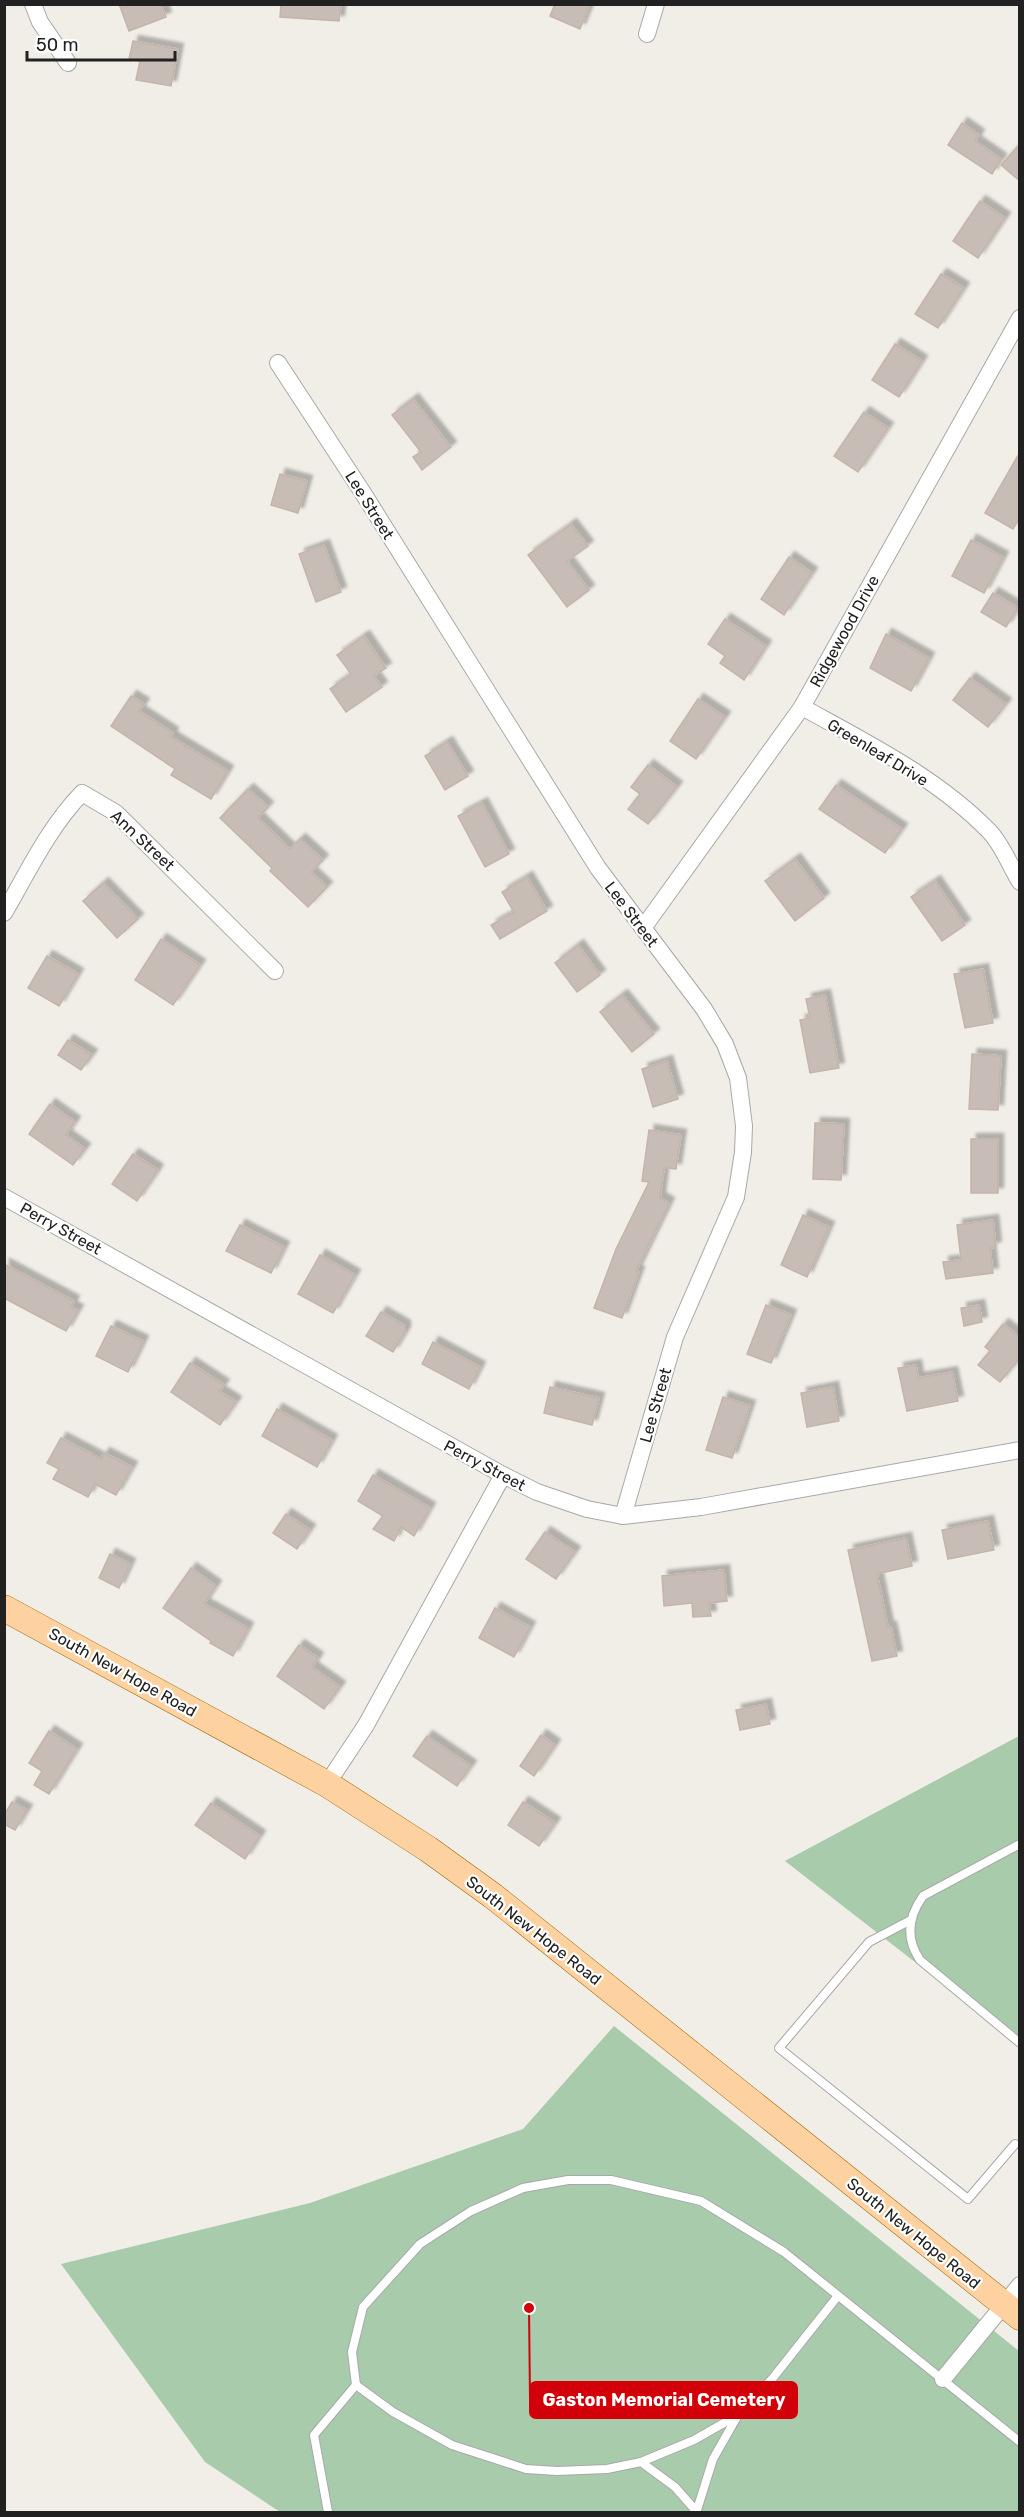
<svg xmlns="http://www.w3.org/2000/svg" width="1024" height="2517" font-family="Rubik,sans-serif">
<style>
.cemetery{fill:#a8cbac}
.building{fill:#c7bdb6;stroke:#c4b4a9;stroke-width:1.5;filter:url(#shadow)}
.lines{fill:none;stroke-linecap:round;stroke-linejoin:round}
.lane-casing{stroke:#a8a8a8;stroke-width:10}
.street-casing{stroke:#a8a8a8;stroke-width:18}
.primary-casing{stroke:#9e6400;stroke-width:27}
.lane{stroke:#fff;stroke-width:8}
.street{stroke:#fff;stroke-width:16}
.primary{stroke:#fed2a0;stroke-width:26}
.labels{text-anchor:middle;stroke-width:4.5;stroke-linejoin:round;paint-order:stroke}
.street-label{font-size:16px;fill:#212121;stroke:#fff}
.leader{fill:none;stroke:#d20008;stroke-width:2}
.callout-dot{fill:#d20008;stroke:#fff;stroke-width:2}
.callout{fill:#d20008;stroke:#d20008;stroke-width:2}
.callout-label{font-size:18px;text-anchor:middle;font-weight:bold;fill:#fff}
</style>
<defs>
<filter id="shadow"><feDropShadow dx="5.5" dy="-5.5" stdDeviation="1.5" flood-color="#0004"/></filter>
</defs>
<rect width="100%" height="100%" fill="#f1eee8"/>
<g class="cemetery">
<polygon points="1019,1736 1019,2043 785,1861"/>
<polygon points="614,2026 1019,2351 1019,2512 280,2512 205,2462 61,2264 310,2203 523,2129"/>
</g>
<g class="building">
<polygon points="119,4 161,4 166,17 129,31"/>
<polygon points="281,4 341,4 339,21 280,17"/>
<polygon points="555,4 590,4 580,29 550,16"/>
<polygon points="133,41 178,49 171,86 136,80 140,61 129,59"/>
<polygon points="962,123 979,135 975,141 1001,159 992,174 948,145"/>
<polygon points="1020,144 1020,181 1001,165"/>
<polygon points="980,201 1005,218 978,258 953,241"/>
<polygon points="941,274 964,288 938,328 915,314"/>
<polygon points="895,344 922,361 899,397 872,380"/>
<polygon points="413,399 451,447 422,470 413,457 421,452 392,415"/>
<polygon points="864,412 888,428 858,472 834,456"/>
<polygon points="1020,452 1020,517 1013,529 985,513"/>
<polygon points="280,474 307,481 298,513 271,505"/>
<polygon points="571,524 588,546 567,561 589,590 567,607 528,555"/>
<polygon points="971,540 1003,557 984,593 952,576"/>
<polygon points="324,545 341,592 316,602 299,554"/>
<polygon points="789,557 812,573 784,615 761,599"/>
<polygon points="993,593 1018,608 1006,627 981,612"/>
<polygon points="725,619 766,646 744,680 720,663 725,656 708,644"/>
<polygon points="886,634 929,658 911,691 870,668"/>
<polygon points="364,636 386,668 374,676 382,687 346,712 330,689 351,674 337,655"/>
<polygon points="970,678 1006,704 988,727 953,700"/>
<polygon points="131,696 144,704 139,711 173,733 171,737 228,771 211,799 171,775 175,769 111,726"/>
<polygon points="698,699 725,717 696,759 670,741"/>
<polygon points="447,742 468,776 445,790 425,756"/>
<polygon points="648,765 677,787 648,824 628,809 640,794 631,787"/>
<polygon points="836,785 902,829 885,853 819,809"/>
<polygon points="248,789 268,807 258,818 290,849 300,839 323,860 311,872 327,887 308,907 270,871 272,868 220,818"/>
<polygon points="482,803 509,854 485,867 458,816"/>
<polygon points="795,859 824,898 795,921 765,881"/>
<polygon points="527,877 547,911 500,939 491,925 514,912 502,892"/>
<polygon points="935,881 965,925 942,941 911,897"/>
<polygon points="103,883 138,919 117,938 83,901"/>
<polygon points="161,939 200,965 173,1005 135,980"/>
<polygon points="578,945 600,975 577,992 555,963"/>
<polygon points="47,956 78,974 59,1006 28,988"/>
<polygon points="983,969 993,1023 965,1028 954,974"/>
<polygon points="622,995 654,1034 632,1052 600,1012"/>
<polygon points="825,995 839,1068 810,1073 800,1020 810,1018 806,999"/>
<polygon points="68,1040 92,1055 81,1070 58,1055"/>
<polygon points="972,1054 1001,1056 998,1110 969,1109"/>
<polygon points="667,1061 678,1099 653,1107 642,1069"/>
<polygon points="50,1104 75,1122 66,1135 85,1149 73,1165 29,1134"/>
<polygon points="815,1123 844,1124 841,1180 813,1179"/>
<polygon points="649,1130 681,1135 676,1169 664,1168 660,1198 669,1203 636,1271 639,1272 622,1318 594,1308 616,1249 649,1182 642,1181"/>
<rect x="971" y="1139" width="27" height="54"/>
<polygon points="133,1154 158,1170 137,1201 112,1184"/>
<polygon points="803,1215 829,1227 807,1277 781,1265"/>
<polygon points="993,1220 996,1247 990,1248 993,1273 946,1279 943,1262 961,1260 957,1225"/>
<polygon points="240,1225 284,1247 271,1273 226,1251"/>
<polygon points="320,1255 355,1275 333,1313 298,1294"/>
<polygon points="4,1264 74,1301 71,1307 78,1310 66,1331 4,1298"/>
<polygon points="766,1305 791,1315 771,1363 747,1354"/>
<polygon points="979,1305 982,1322 964,1326 961,1308"/>
<polygon points="381,1312 405,1326 405,1332 393,1352 366,1336"/>
<polygon points="1003,1324 1020,1337 1020,1358 1000,1382 978,1365 990,1351 985,1347"/>
<polygon points="111,1326 143,1341 128,1372 96,1356"/>
<polygon points="433,1342 480,1367 469,1389 422,1364"/>
<polygon points="190,1363 224,1385 219,1391 236,1402 220,1425 171,1392"/>
<polygon points="916,1365 918,1378 952,1372 958,1401 907,1411 898,1368"/>
<polygon points="550,1387 599,1398 592,1425 544,1413"/>
<polygon points="833,1387 839,1421 807,1427 801,1393"/>
<polygon points="723,1397 750,1406 732,1458 706,1450"/>
<polygon points="277,1409 332,1440 317,1467 262,1436"/>
<polygon points="61,1438 101,1459 104,1453 132,1467 116,1495 95,1484 88,1497 53,1479 59,1469 47,1463"/>
<polygon points="373,1475 430,1508 414,1536 401,1527 394,1541 373,1529 383,1516 358,1501"/>
<polygon points="286,1514 310,1530 297,1549 273,1533"/>
<polygon points="988,1521 994,1550 948,1559 942,1530"/>
<polygon points="545,1532 575,1552 556,1579 526,1559"/>
<polygon points="906,1538 912,1566 877,1574 888,1627 891,1627 897,1656 872,1661 848,1550"/>
<polygon points="110,1554 130,1564 119,1588 99,1578"/>
<polygon points="191,1568 216,1586 204,1604 248,1628 233,1656 210,1643 211,1641 163,1608"/>
<polygon points="724,1570 727,1601 709,1603 711,1616 693,1617 692,1603 664,1606 662,1576"/>
<polygon points="495,1608 530,1627 514,1657 479,1638"/>
<polygon points="299,1645 318,1658 312,1667 340,1687 324,1709 277,1676"/>
<polygon points="766,1704 770,1724 740,1730 736,1710"/>
<polygon points="49,1731 77,1749 49,1794 34,1785 42,1771 29,1763"/>
<polygon points="541,1735 555,1745 534,1776 520,1766"/>
<polygon points="427,1736 471,1766 457,1786 413,1756"/>
<polygon points="12,1802 27,1810 15,1830 4,1824 4,1815"/>
<polygon points="523,1802 555,1823 539,1846 508,1825"/>
<polygon points="211,1803 260,1836 245,1859 195,1825"/>
</g>
<g class="lines">
<defs>
<g id="lane">
<path d="M1020,1844L923,1896C908,1917 905,1938 920,1960L1020,2043"/>
<polyline points="909,1921 869,1942 779,2048 968,2199 1015,2144"/>
<polyline points="356,2385 393,2412 452,2445 526,2469 557,2471 607,2469 641,2462 675,2487 697,2512"/>
<polyline points="641,2462 694,2440 738,2415 772,2379 837,2297"/>
<polyline points="697,2510 713,2459 738,2415"/>
<polyline points="328,2512 314,2435 356,2385 352,2352 363,2307 420,2244 471,2211 523,2188 568,2180 611,2180 701,2201 784,2252 1020,2442"/>
</g>
<g id="street">
<polyline points="33,4 40,22 68,63"/>
<polyline points="647,34 656,4"/>
<polyline points="278,363 363,493 598,868 704,1009 725,1044 738,1078 744,1126 743,1152 736,1197 675,1337 623,1516"/>
<path d="M802,707C867,743 936,777 989,831C1002,844 1010,866 1020,882"/>
<path d="M4,913C28,872 49,827 82,793L116,813L275,971"/>
<polyline points="643,928 802,707 1020,318"/>
<polyline points="4,1197 503,1475 537,1492 587,1509 623,1516 701,1507 1020,1450"/>
<polyline points="327,1784 366,1725 503,1475"/>
<polyline points="943,2379 1020,2285"/>
</g>
<polyline id="primary" points="4,1608 327,1784 428,1849 493,1896 1020,2317"/>
</defs>
<use href="#lane" class="lane-casing"/>
<use href="#street" class="street-casing"/>
<use href="#primary" class="primary-casing"/>
<use href="#lane" class="lane"/>
<use href="#street" class="street"/>
<use href="#primary" class="primary"/>
</g>
<g class="labels">
<g class="street-label">
<text transform="translate(370 505) rotate(58)" y="6">Lee Street</text>
<text transform="translate(844 631) rotate(-61)" y="6">Ridgewood Drive</text>
<text transform="translate(878 752) rotate(31)" y="6">Greenleaf Drive</text>
<text transform="translate(143 840) rotate(43)" y="6">Ann Street</text>
<text transform="translate(632 914) rotate(53)" y="6">Lee Street</text>
<text transform="translate(61 1228) rotate(29)" y="6">Perry Street</text>
<text transform="translate(655 1405) rotate(-74)" y="6">Lee Street</text>
<text transform="translate(485 1465) rotate(28)" y="6">Perry Street</text>
<text transform="translate(123 1672) rotate(29)" y="6">South New Hope Road</text>
<text transform="translate(534 1930) rotate(38)" y="6">South New Hope Road</text>
<text transform="translate(914 2233) rotate(39)" y="6">South New Hope Road</text>
</g>
</g>
<path class="leader" d="M529 2308L530 2400"/>
<circle class="callout-dot" cx="529" cy="2308" r="6"/>
<rect class="callout" x="530" y="2382" width="267" height="36" rx="6"/>
<g class="callout-label">
<text x="664" y="2406">Gaston Memorial Cemetery</text>
</g>
<rect width="1024" height="2517" fill="none" stroke="#212121" stroke-width="12"/>
<path d="M27 51v9h148v-9" fill="none" stroke="#212121" stroke-width="3"/>
<text x="36" y="51" font-size="18" fill="#212121" stroke="#ffffff" stroke-width="4.5" paint-order="stroke">50 m</text>
</svg>
